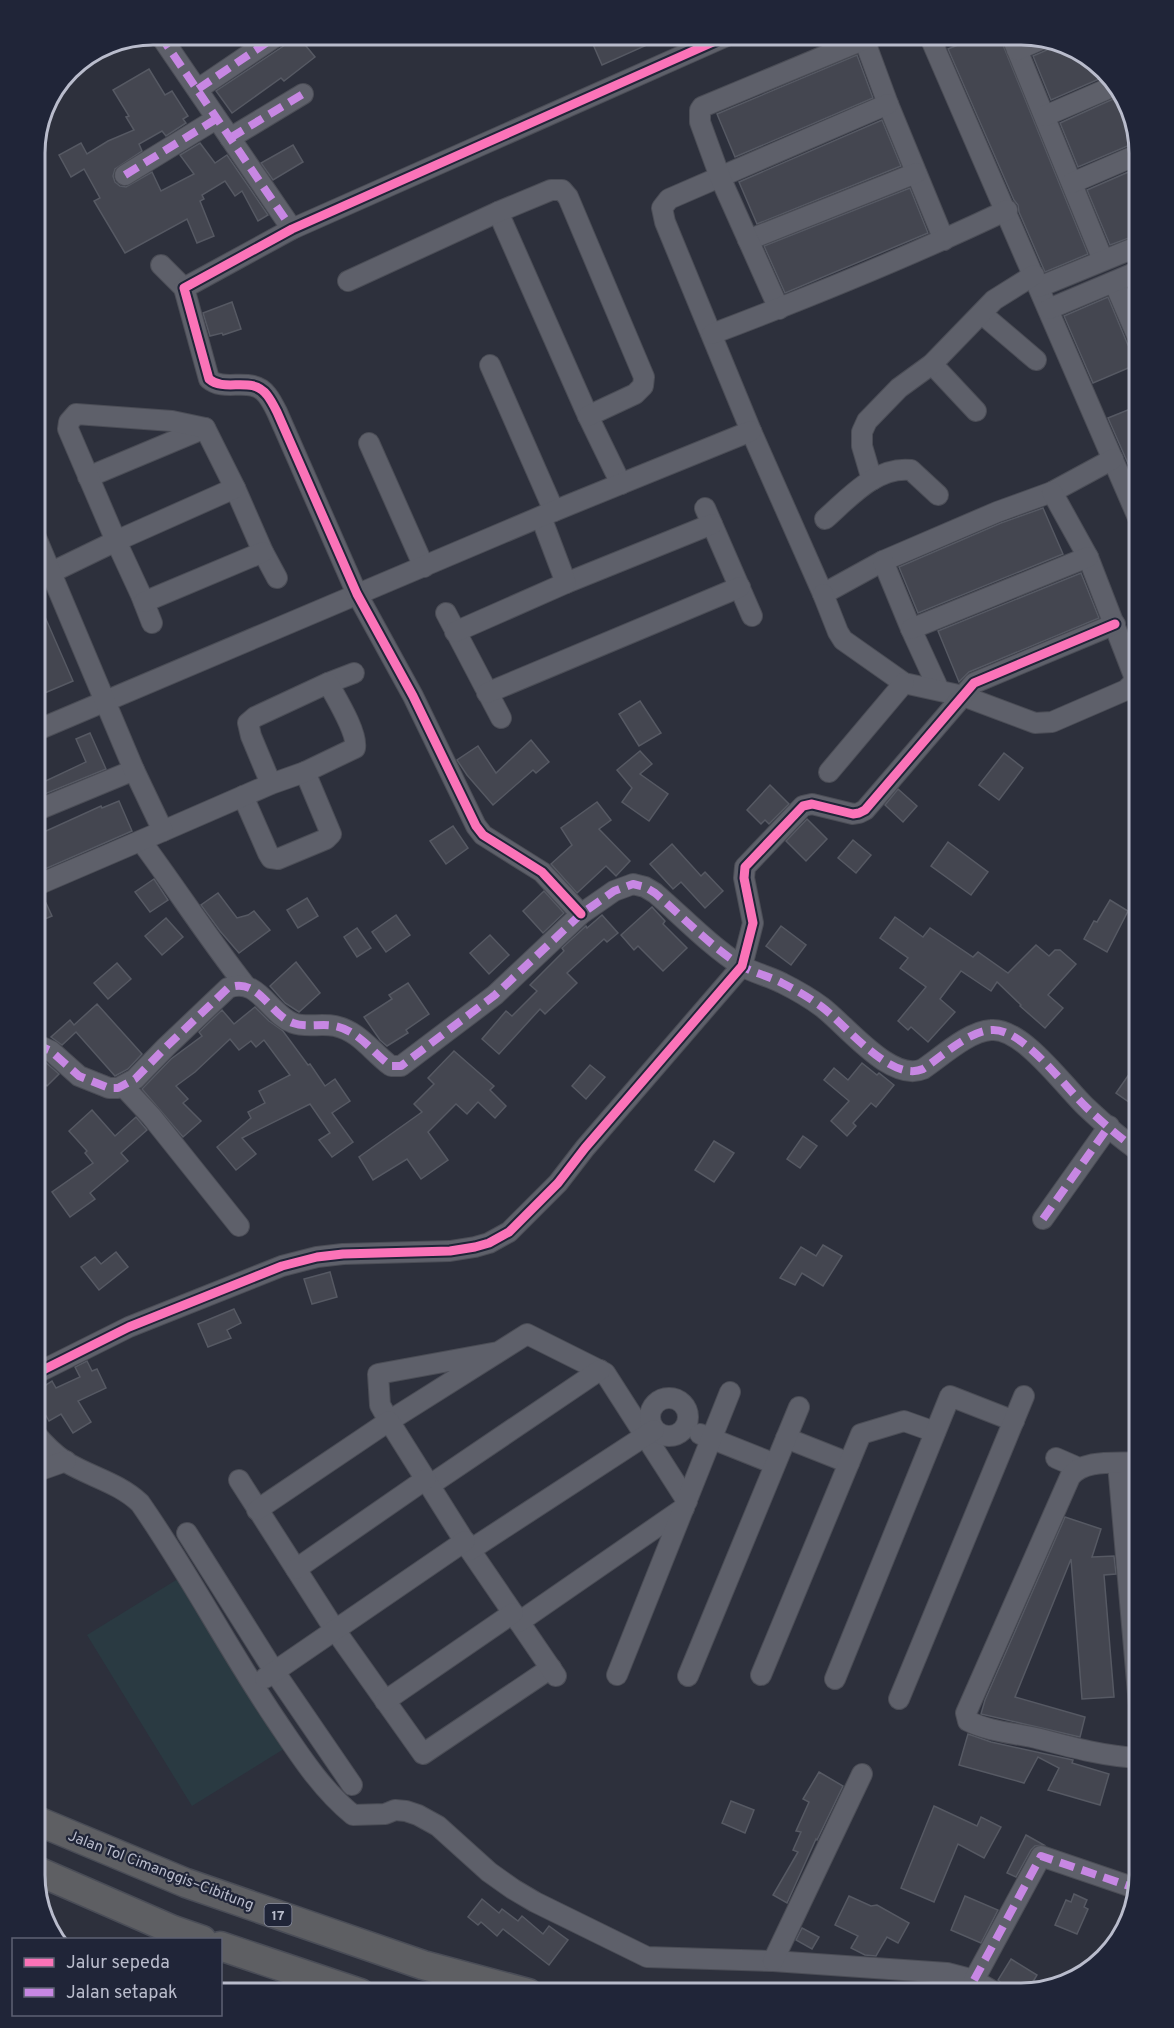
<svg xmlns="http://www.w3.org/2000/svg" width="1174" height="2028" font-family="Overpass,sans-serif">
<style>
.pitch{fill:#2a3a42}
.building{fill:#444650;stroke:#565963;stroke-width:1.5}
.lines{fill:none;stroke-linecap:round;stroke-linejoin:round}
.minor-casing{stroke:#4b4d56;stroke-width:22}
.highway-casing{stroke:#4a4d57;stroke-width:31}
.minor{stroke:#5e606a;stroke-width:20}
.highway{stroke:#5e5f63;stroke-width:28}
.quiet{stroke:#c787e3;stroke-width:8;stroke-dasharray:15 8;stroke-linecap:butt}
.cycleway-casing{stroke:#202538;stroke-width:13}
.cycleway{stroke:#fb73b8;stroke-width:9}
.labels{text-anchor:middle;stroke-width:4.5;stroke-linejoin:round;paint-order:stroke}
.shield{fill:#202538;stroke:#8b8fa0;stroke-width:1.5}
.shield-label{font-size:14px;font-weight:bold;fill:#b9bccc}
.street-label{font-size:15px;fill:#b9bccc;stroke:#202538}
.rim{fill:none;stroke:#b9bccc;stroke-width:3}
</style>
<rect width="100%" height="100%" fill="#2d303c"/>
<polygon class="pitch" points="181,1577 287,1747 192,1806 87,1635"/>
<g class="building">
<polygon points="294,35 297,35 315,57 284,81 281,78 232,113 216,91 285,45"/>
<polygon points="589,35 642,35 647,45 602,65"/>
<polygon points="983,35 999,35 1088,254 1045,272 1019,212 1018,205 1014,200 948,49"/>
<polygon points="1053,43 1087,55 1106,76 1051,100 1033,56 1047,50"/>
<polygon points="857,55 873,98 735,157 717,114"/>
<polygon points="149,69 165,95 172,91 188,116 183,119 186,123 166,136 162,131 139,144 142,151 115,169 113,176 115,182 120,186 126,187 152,172 161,191 194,174 180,155 200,143 215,163 227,155 268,215 258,221 242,191 235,196 225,181 202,195 204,199 200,201 214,236 197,243 187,219 125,253 94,201 100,198 84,169 71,177 59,155 81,143 87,154 108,141 134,130 126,117 129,116 113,90"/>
<polygon points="1122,95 1127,101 1137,142 1078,167 1060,123"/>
<polygon points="882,120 901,166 757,224 739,182"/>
<polygon points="293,145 303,162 273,180 261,163"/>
<polygon points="1140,167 1140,234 1110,245 1087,190"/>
<polygon points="910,188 928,233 785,293 764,246"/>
<polygon points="1108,297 1128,345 1132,350 1140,352 1140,363 1093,383 1064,316"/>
<polygon points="232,302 241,329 223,335 222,333 210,336 203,313"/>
<polygon points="1140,405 1140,491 1108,418"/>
<polygon points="1043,508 1063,554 918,613 899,567 1001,523"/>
<polygon points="1081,573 1099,618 969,672 959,682 938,631"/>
<polygon points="35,594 73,681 35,697"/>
<polygon points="640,701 661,733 639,746 619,714"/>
<polygon points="90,733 106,769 35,798 35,786 86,762 76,739"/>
<polygon points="531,740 549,762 536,773 533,770 493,805 467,775 457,760 478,746 496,773"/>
<polygon points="640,751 652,764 640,774 668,794 649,821 622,802 632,788 617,770"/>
<polygon points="1004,753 1023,768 999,800 979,785"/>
<polygon points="770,785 789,804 769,824 765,820 761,824 747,810"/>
<polygon points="898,789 917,806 903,822 885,805"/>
<polygon points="119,801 132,831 45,869 35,844 35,836 101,806 102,808"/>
<polygon points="597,802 611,820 599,829 630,861 616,876 606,866 577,893 551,864 572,845 561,828"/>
<polygon points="807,819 827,839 806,861 786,841"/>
<polygon points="453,826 468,848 446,864 430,841"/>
<polygon points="853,840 871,855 856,873 838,858"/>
<polygon points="948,842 988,872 971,895 931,866"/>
<polygon points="672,844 701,876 705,872 723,891 705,908 681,882 673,889 650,864"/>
<polygon points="154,879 168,900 150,912 135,892"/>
<polygon points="544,891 564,913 543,933 523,911"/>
<polygon points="218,893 237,918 248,915 254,911 270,930 239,953 220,931 201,905"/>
<polygon points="307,898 318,916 298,928 287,910"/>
<polygon points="1110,900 1128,911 1107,952 1084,939 1094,921 1097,922"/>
<polygon points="46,903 52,916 35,923 35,908"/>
<polygon points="652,907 665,921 663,924 687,948 663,971 638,946 634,950 621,935"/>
<polygon points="396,915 410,935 386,952 372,932"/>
<polygon points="602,915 618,933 607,942 604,939 567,973 577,983 545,1014 540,1009 499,1054 482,1039 506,1011 512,1016 537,991 530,985 564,951 562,948 586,926 587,928"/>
<polygon points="895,917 923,937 930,928 973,957 978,952 1008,973 1036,945 1049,956 1055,950 1060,950 1076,964 1048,995 1063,1008 1045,1028 1020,1006 1021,1005 997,982 991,991 961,971 940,999 955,1012 928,1042 911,1027 908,1030 898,1021 926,987 900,968 908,958 880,938"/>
<polygon points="166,918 183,937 162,955 145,936"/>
<polygon points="781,926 806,945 791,965 766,946"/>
<polygon points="357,928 371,948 357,957 344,937"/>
<polygon points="490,935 509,955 489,974 470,953"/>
<polygon points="296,962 320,993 299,1012 285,1003 270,986"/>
<polygon points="117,963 131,979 108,999 94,983"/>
<polygon points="408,983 429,1014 406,1030 408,1033 387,1046 380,1040 364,1017 392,999 389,995"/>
<polygon points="97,1004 142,1054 128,1069 115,1076 76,1032 62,1045 51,1037 70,1020 74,1025"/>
<polygon points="255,1007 269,1021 283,1031 308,1065 310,1064 325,1086 335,1079 350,1101 332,1113 353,1142 332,1157 319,1140 330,1133 310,1104 242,1138 256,1154 236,1170 217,1147 251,1118 248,1112 265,1103 259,1091 290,1075 264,1040 256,1047 251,1041 239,1050 230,1039 195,1072 176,1086 188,1099 183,1103 201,1121 183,1137 142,1089 171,1059 202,1036 199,1032 222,1010 234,1024"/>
<polygon points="454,1051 494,1086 490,1090 506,1106 495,1118 478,1102 467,1114 456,1104 428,1132 448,1160 421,1179 407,1159 373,1180 359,1157 422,1112 414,1104 434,1084 428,1078"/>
<polygon points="35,1057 44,1061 59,1074 47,1086 35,1073"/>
<polygon points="1139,1060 1139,1109 1116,1093"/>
<polygon points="862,1063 877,1075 879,1073 894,1085 876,1107 871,1103 853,1123 856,1126 847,1136 831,1121 849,1101 824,1080 834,1068 848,1080"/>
<polygon points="590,1065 605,1077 586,1099 572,1086"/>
<polygon points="92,1110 115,1136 136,1117 147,1130 121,1153 128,1161 90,1193 95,1199 70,1217 52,1192 93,1163 85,1153 87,1151 69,1131"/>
<polygon points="803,1136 817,1146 800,1168 787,1159"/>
<polygon points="714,1141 734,1153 714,1182 695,1170"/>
<polygon points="823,1245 842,1256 823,1286 802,1273 795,1285 780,1278 801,1247 816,1256"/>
<polygon points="116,1252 128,1267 99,1290 81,1267 95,1257 101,1264"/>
<polygon points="330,1272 337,1297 312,1304 304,1279"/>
<polygon points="234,1309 241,1323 227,1330 231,1338 208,1347 198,1324"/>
<polygon points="87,1361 92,1371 97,1369 106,1388 78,1401 91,1422 73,1433 61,1414 49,1421 44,1412 35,1417 35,1392 52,1381 56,1388 80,1377 75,1367"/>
<polygon points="1065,1517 1101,1529 1092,1557 1114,1556 1116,1574 1104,1575 1114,1697 1082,1699 1071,1559 1015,1697 1085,1717 1080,1737 981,1714 985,1700"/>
<polygon points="968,1734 991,1742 1073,1760 1072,1763 1109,1774 1100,1805 1048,1790 1059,1768 1038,1757 1024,1783 959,1765"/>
<polygon points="819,1772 843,1786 817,1840 816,1839 787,1903 773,1895 798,1852 793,1850 801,1832 796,1831 809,1802 803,1799"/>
<polygon points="731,1801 754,1810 745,1833 722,1823"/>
<polygon points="934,1806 977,1826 981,1817 1001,1827 984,1858 958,1844 934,1902 901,1888"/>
<polygon points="1026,1835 1044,1845 1035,1846 1031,1850 1016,1877 1007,1873"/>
<polygon points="1074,1894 1087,1900 1084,1907 1088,1909 1077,1934 1055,1925 1066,1900 1071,1902"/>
<polygon points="849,1896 871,1906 877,1905 909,1923 898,1943 887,1937 876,1956 865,1955 851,1948 858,1936 835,1925"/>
<polygon points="965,1896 998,1910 981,1943 951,1930"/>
<polygon points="482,1899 499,1913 502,1909 518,1921 522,1916 543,1934 549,1926 568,1940 549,1965 503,1929 497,1936 481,1922 478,1925 468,1917"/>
<polygon points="802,1928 819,1937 812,1949 796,1940"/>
<polygon points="1011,1959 1037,1975 1027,1992 1008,1994 1006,1987 998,1980"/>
</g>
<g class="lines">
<defs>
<g id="minor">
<polyline points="160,35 292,229"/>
<polyline points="929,35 1139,520"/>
<polyline points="1011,35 1103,260"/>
<polyline points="864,39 888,104 944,240"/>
<polyline points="1017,50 1042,39"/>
<polyline points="198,89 278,35"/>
<polyline points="888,104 669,199 662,208 665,222 751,431 823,594 883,561 997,512 1052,492 1113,459"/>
<polyline points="1045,116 1114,86"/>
<polyline points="230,138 303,94"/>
<polyline points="125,175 216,119"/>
<polyline points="1072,183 1139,154"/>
<polyline points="498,212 588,416 621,484"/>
<polyline points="748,240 916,173"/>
<polyline points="161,265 184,288"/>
<polyline points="348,281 498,212 551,190 562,190 568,197 644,377 643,386 635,394 588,416"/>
<polyline points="1114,282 1139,340"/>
<polyline points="1039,287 1139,246"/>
<polyline points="779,309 720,177 700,122 700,110 702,107 875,35"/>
<polyline points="1049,309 1139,271"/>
<polyline points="982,314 1036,360"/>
<path d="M712,334C812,296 911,256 1007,210"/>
<polyline points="932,364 976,411"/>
<polyline points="490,365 554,511"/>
<polyline points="369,443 424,567"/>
<polyline points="88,477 205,428"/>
<polyline points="872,480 862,446 862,432 867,421 899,388 932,364 994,300 1034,275"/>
<polyline points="235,488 263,552 277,578"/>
<polyline points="705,508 752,616"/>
<path d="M825,519C849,498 876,466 911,470L938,495"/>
<polyline points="883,561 911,629 939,690"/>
<polyline points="50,573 116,541 235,488 205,428 172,421 76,414 69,422 68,429 116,541 141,595 152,623"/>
<polyline points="566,583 712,524"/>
<polyline points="823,594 838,632 843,640 904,683 963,696 1035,723 1052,722 1126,690 1133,683 1134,676 1088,557 1052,492"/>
<polyline points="144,602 263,552"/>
<polyline points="446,613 501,718"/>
<polyline points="911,629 1088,557"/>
<polyline points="455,632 566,583 541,517"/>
<polyline points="328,683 354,673"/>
<polyline points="487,693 740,587"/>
<polyline points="35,731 554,511 751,431"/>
<polyline points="829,772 904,683"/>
<polyline points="243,796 268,853 271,858 278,859 326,839 331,834 305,772"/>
<polyline points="35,811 134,770"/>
<path d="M163,831L271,784L305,772L355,748C358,733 336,698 328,683L255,717L248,723L251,736L271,784"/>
<path d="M141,841C176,888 208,938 245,985"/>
<polyline points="35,886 163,831 134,770 35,535"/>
<path d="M581,914L542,872L483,835L476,826L413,696L357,594L277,412C274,406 271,400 267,395C252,375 225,393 209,379L184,288L292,229L729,35"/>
<path d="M35,1044L51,1051L79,1076L109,1088H118L135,1079L166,1047L228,988C258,976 269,1014 293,1023C306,1028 321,1023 335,1026C359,1031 372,1052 391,1066H401L495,995L581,914L614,891L633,884L645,887L655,893C683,917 709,945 740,965C753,973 769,976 782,983C796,990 810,998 822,1007C846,1025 891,1083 923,1069C941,1057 969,1031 991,1030C1022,1027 1064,1086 1086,1107C1102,1122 1121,1139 1139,1151"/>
<polyline points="123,1086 151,1116 239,1226"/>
<polyline points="1043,1219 1109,1126"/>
<polyline points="498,1352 378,1374 380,1405 389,1421 527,1334 605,1373 687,1501"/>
<polyline points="35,1374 129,1327 282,1266 317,1257 343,1254 450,1251 475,1247 489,1243 509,1232 558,1183 585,1148 742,966 753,923 744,878 745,867 803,806 812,804 853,814 859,813 865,810 974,683 1115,624"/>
<circle cx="669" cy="1417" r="19"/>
<path d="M35,1433C44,1444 54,1454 66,1462C91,1477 119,1483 140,1503C189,1573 228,1649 276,1720C299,1754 321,1789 353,1815L385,1814L395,1810L406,1811L418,1815L438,1826L489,1872L513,1889L535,1902L647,1957L773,1961L947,1973L974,1980L996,1993"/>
<polyline points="700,1434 775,1464"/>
<polyline points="786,1438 849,1463"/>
<polyline points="1056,1458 1079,1468"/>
<polyline points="1118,1464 1139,1705"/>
<polyline points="35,1472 66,1461"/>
<polyline points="239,1480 335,1630 423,1754 551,1668"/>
<polyline points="430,1485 600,1370"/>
<polyline points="257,1510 389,1421 470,1550 556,1676"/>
<polyline points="187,1533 274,1671 352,1785"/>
<polyline points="470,1550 654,1430"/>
<polyline points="296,1569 426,1479"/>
<polyline points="519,1622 684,1508"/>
<polyline points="617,1675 730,1392"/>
<polyline points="761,1675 861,1434 904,1421 935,1432"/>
<polyline points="688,1676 799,1407"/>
<polyline points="265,1678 465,1541"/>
<polyline points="835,1679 950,1396 1014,1421"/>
<polyline points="899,1699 1024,1396"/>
<polyline points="385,1701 513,1613"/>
<path d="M1139,1758C1104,1756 1074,1748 1040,1739C1016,1733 990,1732 968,1721L966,1713L1070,1477C1084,1458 1118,1464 1139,1462"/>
<polyline points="773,1961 862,1774"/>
<polyline points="974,1980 1041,1856 1135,1888"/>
</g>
<g id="highway">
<polyline points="35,1820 186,1883 423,1965 528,1993"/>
<polyline points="35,1870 173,1930 202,1940"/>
<polyline points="220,1946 360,1993"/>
</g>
</defs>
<use href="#minor" class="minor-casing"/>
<use href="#highway" class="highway-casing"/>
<use href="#minor" class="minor"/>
<use href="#highway" class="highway"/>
<g class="quiet">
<polyline points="160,35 292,229 296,228"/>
<polyline points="198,89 278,35"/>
<polyline points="230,138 303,94"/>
<polyline points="125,175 216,119"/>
<path d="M35,1044L51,1051L79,1076L109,1088H118L135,1079L166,1047L228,988C258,976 269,1014 293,1023C306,1028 321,1023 335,1026C359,1031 372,1052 391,1066H401L495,995L581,914L614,891L633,884L645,887L655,893C683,917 709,945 740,965C753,973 769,976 782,983C796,990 810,998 822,1007C846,1025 891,1083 923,1069C941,1057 969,1031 991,1030C1022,1027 1064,1086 1086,1107C1102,1122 1121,1139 1139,1151"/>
<polyline points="1043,1219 1109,1126"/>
<polyline points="974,1980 1041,1856 1135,1888"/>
</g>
<defs>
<g id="cycleway">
<path d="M581,914L542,872L483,835L476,826L413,696L357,594L277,412C274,406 271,400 267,395C252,375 225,393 209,379L184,288L292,229L729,35"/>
<polyline points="35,1374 129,1327 282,1266 317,1257 343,1254 450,1251 475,1247 489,1243 509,1232 558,1183 585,1148 742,966 753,923 744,878 745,867 803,806 812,804 853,814 859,813 865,810 974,683 1115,624"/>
</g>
</defs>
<use href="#cycleway" class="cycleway-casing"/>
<use href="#cycleway" class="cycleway"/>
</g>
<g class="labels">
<rect class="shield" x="264.5" y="1904" width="27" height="22" rx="4.5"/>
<g class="shield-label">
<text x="278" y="1920">17</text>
</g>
<g class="street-label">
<text transform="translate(161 1870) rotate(21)" y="5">Jalan Tol Cimanggis–Cibitung</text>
</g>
</g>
<path d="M0 0H1174V2028H0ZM153 45H1021A108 108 0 0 1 1129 153V1875A108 108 0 0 1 1021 1983H153A108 108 0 0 1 45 1875V153A108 108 0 0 1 153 45Z" fill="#202538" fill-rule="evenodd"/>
<path class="rim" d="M153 45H1021A108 108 0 0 1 1129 153V1875A108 108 0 0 1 1021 1983H153A108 108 0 0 1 45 1875V153A108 108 0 0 1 153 45Z"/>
<rect x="12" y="1938" width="210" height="78" fill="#202538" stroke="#5d6173" stroke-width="1.5"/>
<rect x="24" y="1958" width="30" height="9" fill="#fb73b8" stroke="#5d6173" stroke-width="1.5"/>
<text x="66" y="1968" font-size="18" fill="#b9bccc">Jalur sepeda</text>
<rect x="24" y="1988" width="30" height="9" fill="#c787e3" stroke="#5d6173" stroke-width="1.5"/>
<text x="66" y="1998" font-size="18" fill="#b9bccc">Jalan setapak</text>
</svg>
